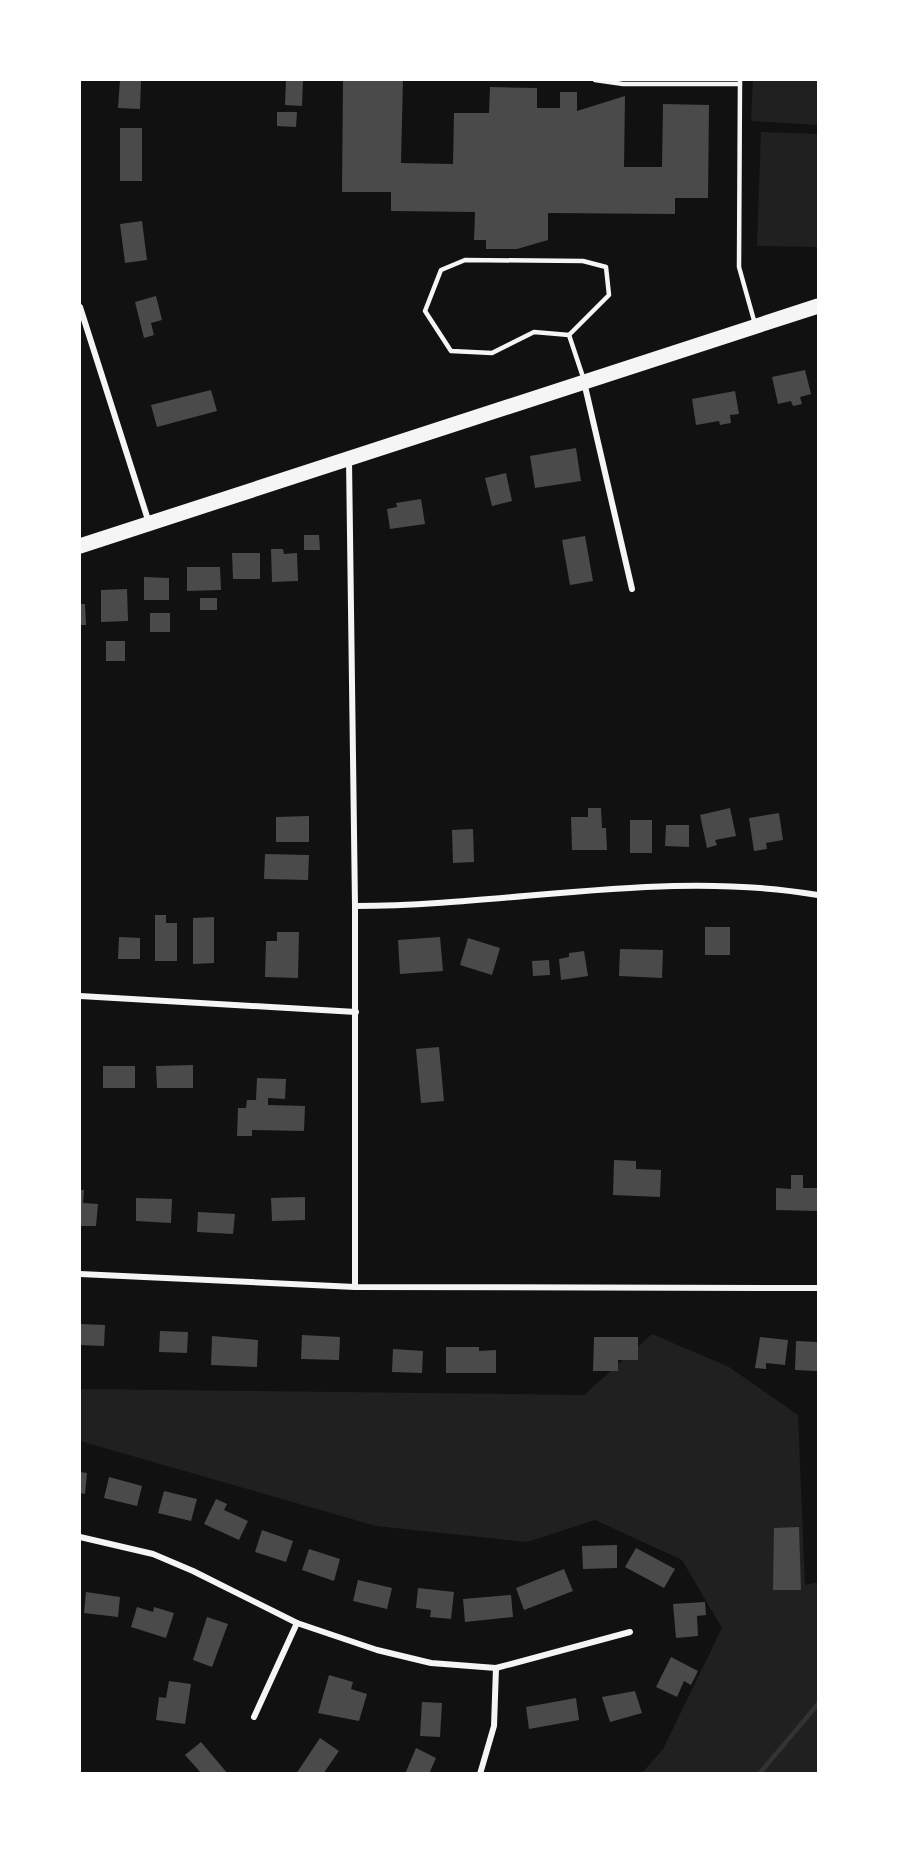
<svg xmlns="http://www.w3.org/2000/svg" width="898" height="1853" font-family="'Source Sans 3',sans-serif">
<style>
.green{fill:#202020}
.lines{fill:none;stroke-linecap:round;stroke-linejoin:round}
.stream{stroke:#333;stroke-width:4.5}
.building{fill:#4a4a4a}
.service{stroke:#f5f5f5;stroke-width:4.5}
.minor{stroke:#f5f5f5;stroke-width:6}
.primary{stroke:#f5f5f5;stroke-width:15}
</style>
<rect width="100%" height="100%" fill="#111"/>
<g class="green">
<polygon points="753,80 818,80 818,125 751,121"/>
<polygon points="761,132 818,134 818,247 757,246"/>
<polygon points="652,1334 729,1367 798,1415 805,1585 818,1582 818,1773 642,1773 663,1749 722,1628 682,1560 595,1520 527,1542 376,1526 80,1441 80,1389 584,1395"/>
</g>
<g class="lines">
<polyline class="stream" points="759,1774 818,1704"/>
</g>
<g class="building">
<polygon points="120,80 141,80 140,109 118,108"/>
<polygon points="286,80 303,80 302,106 285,105"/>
<polygon points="343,80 403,80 401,163 453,164 454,113 489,113 490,87 537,88 537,108 560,108 560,92 577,92 577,111 625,96 624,167 662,167 663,104 709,105 708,198 675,198 675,214 548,213 548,240 517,249 486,249 486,240 474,240 475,212 391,211 391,192 342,192"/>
<polygon points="277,112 297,112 296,127 277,126"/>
<rect x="120" y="128" width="22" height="53"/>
<polygon points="142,221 147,260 125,263 120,224"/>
<polygon points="156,296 162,320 151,323 154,335 144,338 135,302"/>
<polygon points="805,370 811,394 800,397 802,404 793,406 791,401 778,404 772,377"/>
<polygon points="211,390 217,411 157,427 151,405"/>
<polygon points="735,391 739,414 730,415 731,423 720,425 719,421 696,425 692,399"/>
<polygon points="576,448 581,481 535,488 530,456"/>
<polygon points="506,473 512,501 492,506 485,478"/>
<polygon points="421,499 425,524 390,529 387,509 397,507 396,503"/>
<polygon points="304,535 319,535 320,550 304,550"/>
<polygon points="585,536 593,581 570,585 562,540"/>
<polygon points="271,549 283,549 284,554 297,553 298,581 272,582"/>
<polygon points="232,553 260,553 260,579 233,579"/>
<polygon points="187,567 220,567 221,590 187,591"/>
<polygon points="144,577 169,578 169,600 144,600"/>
<polygon points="127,589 128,621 101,622 101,590"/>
<rect x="200" y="598" width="17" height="12"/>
<polygon points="80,604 85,604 86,625 80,625"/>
<rect x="150" y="613" width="20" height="19"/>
<rect x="106" y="641" width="19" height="20"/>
<polygon points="588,808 601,808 602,828 606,828 607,850 572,850 571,817 588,817"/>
<polygon points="730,808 736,836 715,840 717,845 707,848 700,815"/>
<polygon points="779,813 783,840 766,843 767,849 754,851 749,818"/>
<polygon points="309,816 309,842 276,842 276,817"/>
<rect x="630" y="820" width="22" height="33"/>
<polygon points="666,825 689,825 689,847 665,846"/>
<polygon points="473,829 474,862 453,863 452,830"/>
<polygon points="265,854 309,855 308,880 264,879"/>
<polygon points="155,915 166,915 166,923 177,923 177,961 155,961"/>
<polygon points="214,917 214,963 193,964 193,918"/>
<rect x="705" y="927" width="25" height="28"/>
<polygon points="277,932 299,932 298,978 265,977 266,941 277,941"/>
<polygon points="119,937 140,938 140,959 118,959"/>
<polygon points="440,937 443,971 400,974 398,940"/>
<polygon points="468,938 500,948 492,975 460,965"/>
<polygon points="620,949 663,950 662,978 619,976"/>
<polygon points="584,951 588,976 561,980 559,959 569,957 569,953"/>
<polygon points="549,960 550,975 533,976 532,961"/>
<polygon points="439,1047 444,1101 421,1103 416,1049"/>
<polygon points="193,1065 193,1088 157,1088 156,1066"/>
<rect x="103" y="1066" width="32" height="22"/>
<polygon points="257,1078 286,1079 285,1099 268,1098 268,1105 305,1106 304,1131 252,1130 252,1136 237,1136 238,1108 246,1108 247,1100 256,1100"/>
<polygon points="614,1160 636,1161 636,1169 661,1170 660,1197 613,1195"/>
<polygon points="791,1175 803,1175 803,1188 817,1188 817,1211 776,1210 776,1188 791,1189"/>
<polygon points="80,1190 84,1190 83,1203 98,1204 96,1226 80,1226"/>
<polygon points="305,1197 305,1220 272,1221 271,1198"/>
<polygon points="136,1198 172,1199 171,1223 136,1221"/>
<polygon points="198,1212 235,1214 233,1234 197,1232"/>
<polygon points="80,1324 105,1325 104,1346 80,1345"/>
<polygon points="160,1331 188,1332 187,1353 159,1352"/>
<polygon points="302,1335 340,1337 339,1360 301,1359"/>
<polygon points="212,1336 258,1340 257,1367 211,1365"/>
<polygon points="594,1337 638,1337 638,1360 618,1360 618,1371 593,1371"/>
<polygon points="760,1337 788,1340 785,1365 766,1363 766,1369 755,1368"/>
<polygon points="796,1341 818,1342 817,1371 795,1370"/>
<polygon points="446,1347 479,1347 479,1351 496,1350 496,1373 446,1373"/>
<polygon points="393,1349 423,1351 422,1373 392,1372"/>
<polygon points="80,1472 87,1473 85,1494 80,1493"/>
<polygon points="109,1477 142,1486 137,1506 104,1498"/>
<polygon points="164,1491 197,1499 191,1521 158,1513"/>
<polygon points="216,1499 227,1504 224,1510 248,1521 239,1540 204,1524"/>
<polygon points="799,1527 801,1590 773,1590 774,1528"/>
<polygon points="262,1530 293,1541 286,1562 255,1552"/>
<polygon points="617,1545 617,1568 583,1569 582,1546"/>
<polygon points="636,1548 675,1569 664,1588 625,1567"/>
<polygon points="309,1549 340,1559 334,1581 302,1570"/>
<polygon points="564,1569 573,1591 524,1610 516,1588"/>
<polygon points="358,1580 392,1588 387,1609 353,1601"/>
<polygon points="418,1588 454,1592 451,1619 430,1617 431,1610 416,1608"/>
<polygon points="86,1592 120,1597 118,1617 84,1613"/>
<polygon points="511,1595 513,1617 465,1622 463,1599"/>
<polygon points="705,1602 706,1615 697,1616 698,1636 676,1638 673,1604"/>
<polygon points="137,1607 153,1612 154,1607 174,1613 166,1638 131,1627"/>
<polygon points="207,1617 228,1624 212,1667 193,1660"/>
<polygon points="671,1657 698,1671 691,1685 684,1681 677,1697 656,1687"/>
<polygon points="329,1675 353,1682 351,1689 367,1694 359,1721 318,1713"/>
<polygon points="169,1681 191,1684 185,1724 156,1720 159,1697 166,1698"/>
<polygon points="635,1691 642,1713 610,1722 602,1697"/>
<polygon points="576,1698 579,1720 529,1729 526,1707"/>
<polygon points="422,1702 442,1703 440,1737 420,1736"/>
<polygon points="320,1738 339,1751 323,1774 296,1774"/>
<polygon points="201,1742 228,1774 202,1774 185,1755"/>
<polygon points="416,1748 436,1758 429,1774 405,1774"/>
</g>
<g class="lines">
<g class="service">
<polyline points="595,80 623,84 740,84"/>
<polyline points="740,80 739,267 755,324"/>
<polygon points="465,260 583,261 606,267 609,295 569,335 534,332 492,353 451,351 425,311 441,270"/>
<polyline points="569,335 584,380"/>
</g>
<g class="minor">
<polyline points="80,307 149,523"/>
<polyline points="584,382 632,589"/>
<polyline points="349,460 355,906 355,1287"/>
<path d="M355,906C510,906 665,869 818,895"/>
<polyline points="80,996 356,1012"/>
<polyline points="80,1274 355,1287 818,1288"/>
<polyline points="80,1537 153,1554 193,1571 297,1623 377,1650 431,1663 496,1668 630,1632"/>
<polyline points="254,1717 297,1623"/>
<polyline points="480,1774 494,1726 496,1668"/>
</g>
<polyline class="primary" points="80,546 818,306"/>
</g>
<rect width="898" height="1853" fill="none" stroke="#ffffff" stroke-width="162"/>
</svg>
